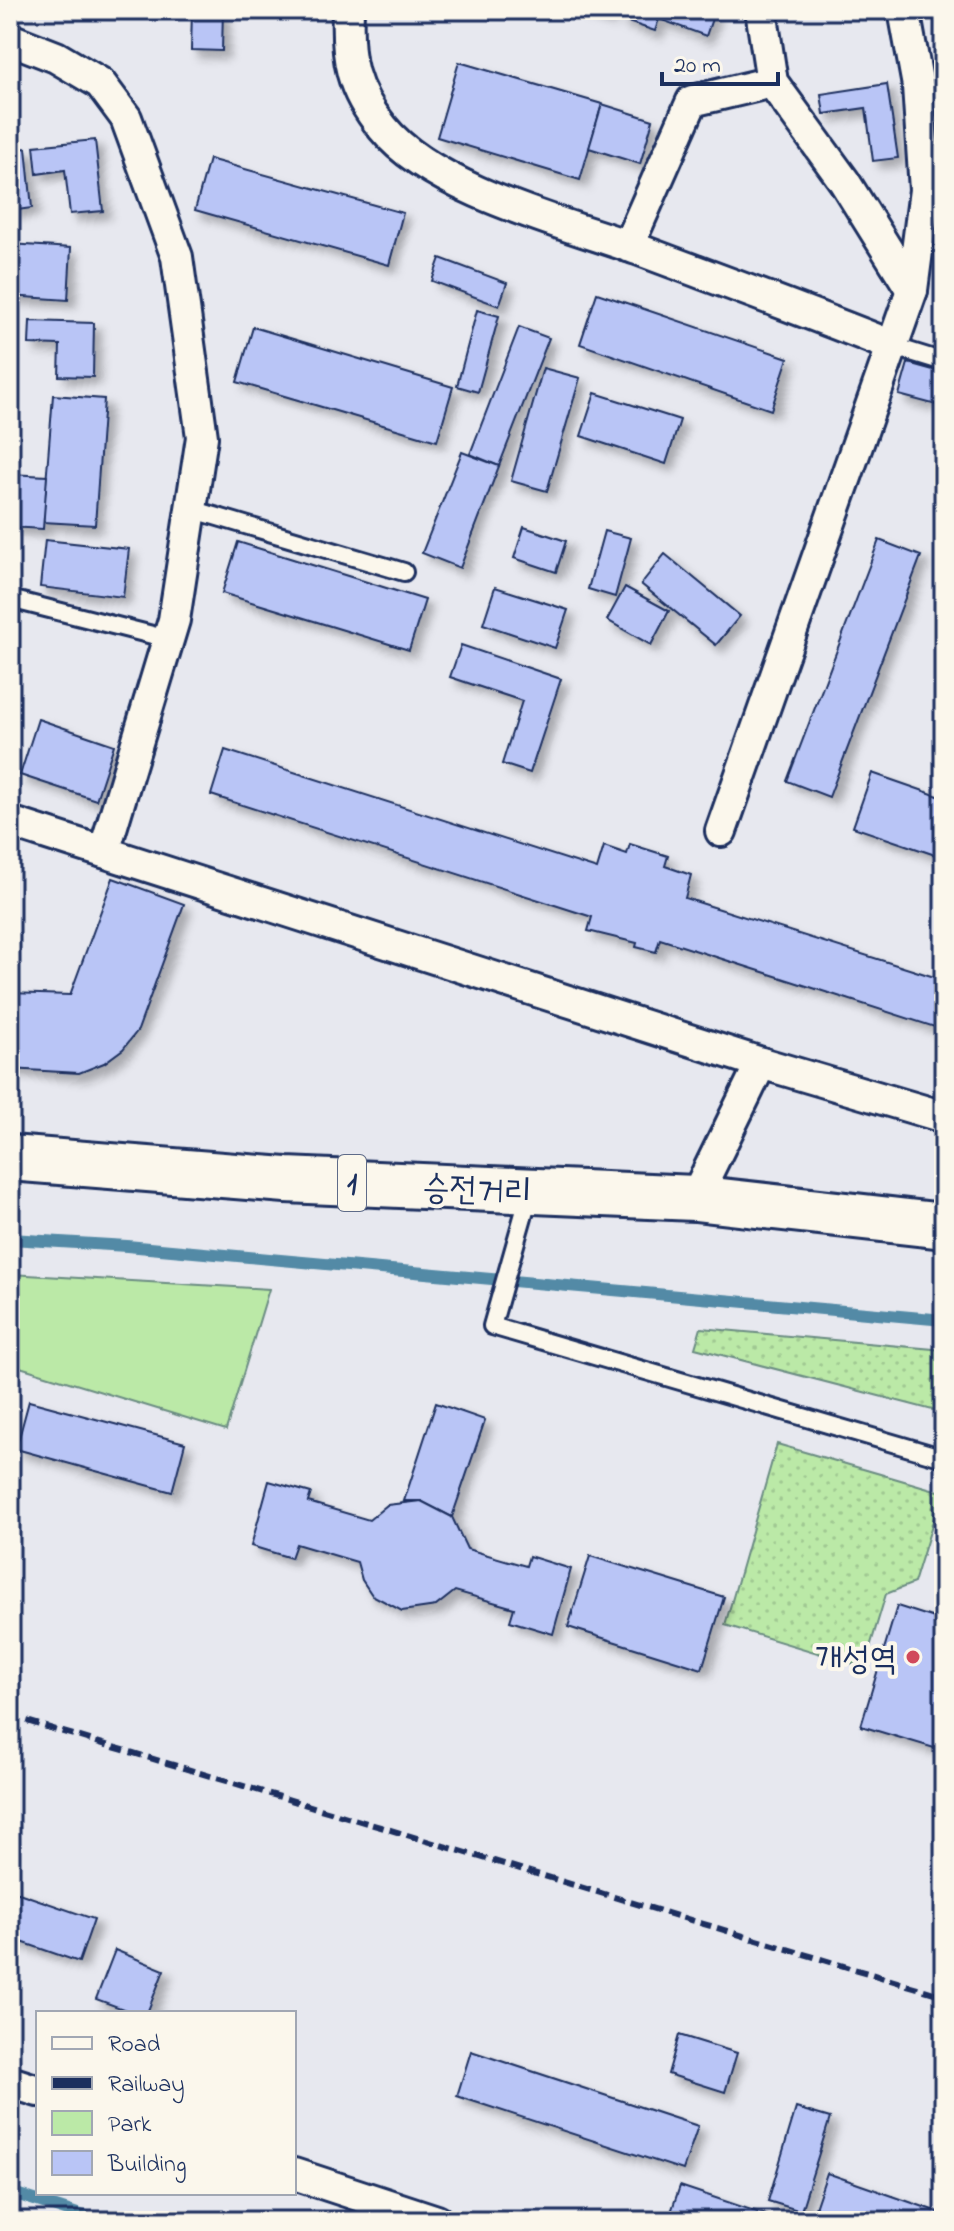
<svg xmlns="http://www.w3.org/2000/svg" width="954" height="2231" font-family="'Indie Flower','Poor Story',sans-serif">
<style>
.grass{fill:url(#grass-dots);stroke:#6b8c82;stroke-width:2}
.green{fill:#bbe9a7;stroke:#6b8c82;stroke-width:2}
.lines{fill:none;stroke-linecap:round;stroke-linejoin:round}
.stream{stroke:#538aa6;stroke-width:12}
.building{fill:#b9c5f6;stroke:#1b2f5e;stroke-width:2;filter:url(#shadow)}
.service-casing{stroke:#1b2f5e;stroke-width:22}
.minor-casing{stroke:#1b2f5e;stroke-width:36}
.primary-casing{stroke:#1b2f5e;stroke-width:50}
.service{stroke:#fbf7ec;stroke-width:16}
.minor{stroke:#fbf7ec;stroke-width:30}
.primary{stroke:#fbf7ec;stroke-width:44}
.rail{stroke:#1b2f5e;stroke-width:6;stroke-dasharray:12 6;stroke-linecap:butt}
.poi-dot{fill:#d1495b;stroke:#fbf7ec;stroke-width:3}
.labels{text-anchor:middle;stroke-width:8;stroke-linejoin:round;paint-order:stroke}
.shield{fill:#fbf7ec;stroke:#5e6b89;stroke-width:2}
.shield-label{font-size:32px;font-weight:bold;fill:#1b2f5e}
.street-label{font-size:34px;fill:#1b2f5e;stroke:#fbf7ec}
.poi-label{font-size:34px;fill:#1b2f5e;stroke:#fbf7ec;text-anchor:end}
</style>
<defs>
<pattern id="grass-dots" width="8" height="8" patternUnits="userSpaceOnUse" patternTransform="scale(2)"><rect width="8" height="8" fill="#bbe9a7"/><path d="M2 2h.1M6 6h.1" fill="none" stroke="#a0c892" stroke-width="1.8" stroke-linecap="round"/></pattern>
<filter id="shadow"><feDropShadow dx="7" dy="7" stdDeviation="4" flood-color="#0004"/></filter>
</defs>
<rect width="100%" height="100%" fill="#e7e8ef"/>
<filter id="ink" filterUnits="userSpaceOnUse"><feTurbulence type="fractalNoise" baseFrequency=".0125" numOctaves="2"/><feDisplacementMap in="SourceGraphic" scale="16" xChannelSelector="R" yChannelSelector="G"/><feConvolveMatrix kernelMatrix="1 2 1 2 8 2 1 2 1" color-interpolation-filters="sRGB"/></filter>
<g filter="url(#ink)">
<g class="grass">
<polygon points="701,1328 944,1350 944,1413 695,1348"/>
<polygon points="777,1444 942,1492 914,1583 886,1594 864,1667 725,1625"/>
</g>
<polygon class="green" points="10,1274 269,1289 226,1430 10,1364"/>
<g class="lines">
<g class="stream">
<polyline points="10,1239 127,1246 944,1320"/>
<polyline points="10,2192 99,2221"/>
</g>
</g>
<g class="building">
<polygon points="192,10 223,10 222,51 191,50"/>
<polygon points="580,10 611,10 608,18"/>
<polygon points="622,10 662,10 655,31 619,19"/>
<polygon points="662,10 715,10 706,36 659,19"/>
<polygon points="459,62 602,104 580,180 437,137"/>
<polygon points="887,84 898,158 873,161 866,108 824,114 821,94"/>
<polygon points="602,104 653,120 640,164 589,148"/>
<polygon points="95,140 103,211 70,214 65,170 37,174 34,146"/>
<polygon points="26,148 32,208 10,211 10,150"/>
<polygon points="209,159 403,213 389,265 195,210"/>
<polygon points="10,244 71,248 68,300 10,296"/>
<polygon points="440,258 507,283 499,306 432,281"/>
<polygon points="597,293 788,358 771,410 580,344"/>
<polygon points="477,310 499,316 478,392 457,386"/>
<polygon points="30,321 94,323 93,377 59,376 60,345 29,344"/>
<polygon points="253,327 453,387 437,441 237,382"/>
<polygon points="519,327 549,338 499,466 470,454"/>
<polygon points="908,363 944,373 944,407 899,395"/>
<polygon points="543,368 580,378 547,491 511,481"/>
<polygon points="595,393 680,420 666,464 581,436"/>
<polygon points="53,395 104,399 95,525 43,522"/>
<polygon points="462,452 499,466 460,568 422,553"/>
<polygon points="10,474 47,476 43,529 10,527"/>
<polygon points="524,527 566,541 556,572 514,558"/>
<polygon points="604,531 631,538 615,597 588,589"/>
<polygon points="45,540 129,549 123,597 40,587"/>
<polygon points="879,540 921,556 829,797 787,781"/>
<polygon points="238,542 425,600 409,650 222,593"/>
<polygon points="665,554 740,616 716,645 641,584"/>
<polygon points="495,587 568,610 555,648 483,624"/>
<polygon points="625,587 669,611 651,645 607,620"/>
<polygon points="461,645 561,679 530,773 502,764 522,701 450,677"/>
<polygon points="38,719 114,745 96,800 20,775"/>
<polygon points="225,750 597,869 604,846 627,854 630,844 668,856 665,866 691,875 685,898 944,980 944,1030 660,939 656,952 636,947 637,943 588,931 592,917 211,795"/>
<polygon points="872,773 944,798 944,858 853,827"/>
<polygon points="113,878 184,904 138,1030 123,1049 104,1063 79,1073 10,1069 10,993 70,995"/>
<polygon points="29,1401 185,1443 172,1492 16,1449"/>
<polygon points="436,1403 485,1420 452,1517 421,1501 404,1501"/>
<polygon points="269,1481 311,1493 308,1502 369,1520 387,1505 421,1501 452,1517 467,1549 526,1566 529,1556 571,1569 553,1634 510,1621 514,1608 455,1591 436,1606 402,1611 372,1595 362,1580 357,1562 296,1544 291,1558 251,1546"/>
<polygon points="590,1556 724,1597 702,1669 568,1627"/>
<polygon points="897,1606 944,1621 944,1751 861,1726"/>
<polygon points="10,1890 94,1919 79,1962 10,1938"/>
<polygon points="115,1950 164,1970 147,2013 134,2013 96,1999"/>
<polygon points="679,2035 737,2053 725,2092 668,2074"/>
<polygon points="471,2051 698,2126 683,2170 457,2096"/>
<polygon points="796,2108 830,2118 801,2211 768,2201"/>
<polygon points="827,2173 944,2214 944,2221 811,2220"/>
<polygon points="680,2186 784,2221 668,2221"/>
</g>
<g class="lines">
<defs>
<g id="service">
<polyline points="923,165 944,157"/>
<polyline points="892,346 944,362"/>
<polyline points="191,509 404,572"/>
<polyline points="10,599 168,639"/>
<polyline points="530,1192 492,1326 944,1458"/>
<polyline points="944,1535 944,1567"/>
</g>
<g id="minor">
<path d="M348,10C346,59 351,89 383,128C432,189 563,223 637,249C722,281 808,312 892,346"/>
<polyline points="761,10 772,82 844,181 912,290"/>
<polyline points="10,39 56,57 100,83 126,118 177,257 202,437 174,620 104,852"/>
<polyline points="628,246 692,101 772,82"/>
<polyline points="10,822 761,1063 944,1117"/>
<polyline points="721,831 912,290 925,190 918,86 904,10"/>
<polyline points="695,1198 761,1063"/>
<polyline points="10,2082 38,2091"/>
<polyline points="294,2174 437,2221"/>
</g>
<polyline id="primary" points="10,1158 286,1180 695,1198 944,1226"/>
</defs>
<use href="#service" class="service-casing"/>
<use href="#minor" class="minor-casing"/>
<use href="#primary" class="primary-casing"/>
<use href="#service" class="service"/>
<use href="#minor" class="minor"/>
<use href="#primary" class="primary"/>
<polyline class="rail" points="10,1716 944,1996"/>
</g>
</g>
<circle class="poi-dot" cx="913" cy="1657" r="8"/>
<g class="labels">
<rect class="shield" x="338" y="1155" width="28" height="56" rx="6"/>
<g class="shield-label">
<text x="352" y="1194">1</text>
</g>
<g class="street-label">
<text transform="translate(477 1188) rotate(2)" y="12">승전거리</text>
</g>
<g class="poi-label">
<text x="897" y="1669">개성역</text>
</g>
</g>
<rect width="954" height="2231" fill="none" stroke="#fbf7ec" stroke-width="40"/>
<rect x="20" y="20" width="914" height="2191" fill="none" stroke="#1b2f5e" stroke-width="3" filter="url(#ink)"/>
<rect x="36" y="2011" width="260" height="184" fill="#fbf7ec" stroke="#a1a7b3" stroke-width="2"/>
<rect x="52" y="2037" width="40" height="12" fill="#fbf7ec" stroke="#a1a7b3" stroke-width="2"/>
<text x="108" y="2051" font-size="24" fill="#1b2f5e">Road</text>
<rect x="52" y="2077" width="40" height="12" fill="#1b2f5e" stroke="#a1a7b3" stroke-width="2"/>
<text x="108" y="2091" font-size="24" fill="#1b2f5e">Railway</text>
<rect x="52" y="2111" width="40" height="24" fill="#bbe9a7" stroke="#a1a7b3" stroke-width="2"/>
<text x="108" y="2131" font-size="24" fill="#1b2f5e">Park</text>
<rect x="52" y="2151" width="40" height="24" fill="#b9c5f6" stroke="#a1a7b3" stroke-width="2"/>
<text x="108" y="2171" font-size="24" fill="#1b2f5e">Building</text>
<path d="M662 72v12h116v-12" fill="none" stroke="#1b2f5e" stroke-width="4"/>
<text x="674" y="72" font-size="24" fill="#1b2f5e" stroke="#fbf7ec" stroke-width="6" paint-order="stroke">20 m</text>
</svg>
